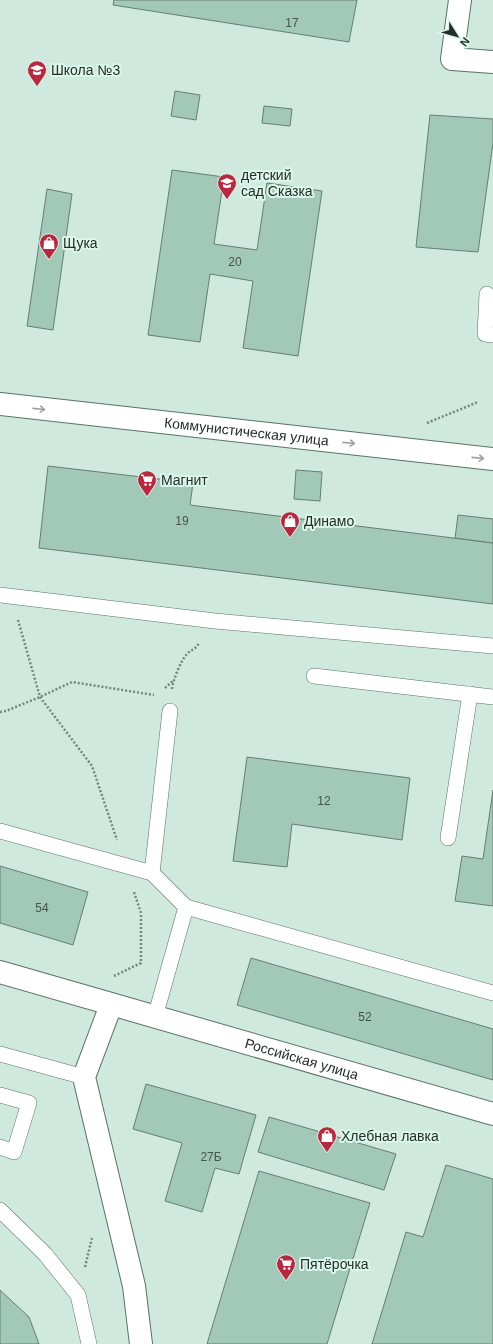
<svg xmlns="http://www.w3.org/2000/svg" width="493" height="1344" font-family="Helvetica,sans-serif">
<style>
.building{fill:#a2c8b8;stroke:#667e74}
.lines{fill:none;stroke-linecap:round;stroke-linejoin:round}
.lane-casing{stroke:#5a7268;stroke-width:16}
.street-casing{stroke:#5a7268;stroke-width:24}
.secondary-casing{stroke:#5a7268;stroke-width:24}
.path{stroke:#75867f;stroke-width:2.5;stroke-dasharray:2 2;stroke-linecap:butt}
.lane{stroke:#fff;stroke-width:15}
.street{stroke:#fff;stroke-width:22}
.secondary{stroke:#fff;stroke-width:22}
.oneway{stroke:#9ca19f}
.labels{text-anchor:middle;stroke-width:4;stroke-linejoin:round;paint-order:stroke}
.number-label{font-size:12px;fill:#44544e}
.poi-label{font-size:14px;fill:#242e2a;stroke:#dcf6eb;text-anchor:start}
.street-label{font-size:14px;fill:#242e2a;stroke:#dcf6eb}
</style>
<rect width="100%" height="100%" fill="#cfe9de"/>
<g class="building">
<polygon points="114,0 357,0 349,42 113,5"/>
<polygon points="175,91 200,95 196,120 171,116"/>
<polygon points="264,106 292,109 290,126 262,123"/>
<polygon points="430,115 493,119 493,143 478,252 416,247"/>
<polygon points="172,170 224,177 214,244 257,250 267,183 322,191 298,356 243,348 253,281 210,274 200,342 148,335"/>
<polygon points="47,189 72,194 53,330 27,326"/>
<polygon points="48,466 193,483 190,505 493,543 493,604 39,548"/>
<polygon points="296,470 322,472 320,501 294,499"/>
<polygon points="458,515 493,519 493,543 455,538"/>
<polygon points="247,757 410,778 402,840 292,824 287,867 233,861"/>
<polygon points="493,790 493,906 455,901 462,856 483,859"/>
<polygon points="0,866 88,892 73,945 0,923"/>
<polygon points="251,958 493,1029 493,1080 237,1005"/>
<polygon points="146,1084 256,1115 239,1174 215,1168 202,1212 165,1201 182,1143 133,1129"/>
<polygon points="269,1117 396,1154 384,1190 258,1152"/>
<polygon points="446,1165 493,1179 493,1344 372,1344 406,1232 423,1237"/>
<polygon points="259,1171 370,1203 327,1344 207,1344"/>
<polygon points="0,1290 29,1317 39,1344 0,1344"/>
</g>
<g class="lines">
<defs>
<g id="lane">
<polyline points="487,294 485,334 493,335"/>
<polyline points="0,595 215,621 493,646"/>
<polyline points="314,676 493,697"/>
<polyline points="0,831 152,873 186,907 493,993"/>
<polyline points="448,838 470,694"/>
<polyline points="152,873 170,711"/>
<polyline points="155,1017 186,907"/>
<polyline points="0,1054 84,1077"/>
<polyline points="0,1095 29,1103 14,1152 0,1147"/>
<polyline points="0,1210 45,1254 78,1295 89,1344"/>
</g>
<polyline id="street" points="460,0 452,59 493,62"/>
<g id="secondary">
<path id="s1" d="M0,404L493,459"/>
<path id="s2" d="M0,972L493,1114"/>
<polyline points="111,1005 84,1077 134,1286 141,1344"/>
</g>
</defs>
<use href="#lane" class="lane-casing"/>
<use href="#street" class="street-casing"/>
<use href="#secondary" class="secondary-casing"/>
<g class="path">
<polyline points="427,423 478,402"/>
<polyline points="18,620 40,697 92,766 117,840"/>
<polyline points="165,688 173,681"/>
<path d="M172,689C173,680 181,660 187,654C192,649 196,649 199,643"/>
<polyline points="0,712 6,711 40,697 72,682 154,695"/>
<polyline points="114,976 141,963 141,913 134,892"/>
<polyline points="85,1267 92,1238"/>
</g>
<use href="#lane" class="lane"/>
<use href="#street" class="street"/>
<use href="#secondary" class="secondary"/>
</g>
<defs><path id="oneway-shaft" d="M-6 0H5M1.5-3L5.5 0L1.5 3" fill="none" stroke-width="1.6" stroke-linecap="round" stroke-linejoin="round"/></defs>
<g class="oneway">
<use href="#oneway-shaft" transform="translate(39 409) rotate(6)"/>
<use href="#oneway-shaft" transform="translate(349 443) rotate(6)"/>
<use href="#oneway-shaft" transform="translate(478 458) rotate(6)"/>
</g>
<defs>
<symbol id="school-pin" viewBox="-11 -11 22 30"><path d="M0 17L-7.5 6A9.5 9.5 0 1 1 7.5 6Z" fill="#ba2840" stroke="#dcf6eb"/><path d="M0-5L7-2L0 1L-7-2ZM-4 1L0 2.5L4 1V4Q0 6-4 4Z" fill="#fff"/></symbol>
<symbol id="shop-pin" viewBox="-11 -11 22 30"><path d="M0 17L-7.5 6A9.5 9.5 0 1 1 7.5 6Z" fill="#ba2840" stroke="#dcf6eb"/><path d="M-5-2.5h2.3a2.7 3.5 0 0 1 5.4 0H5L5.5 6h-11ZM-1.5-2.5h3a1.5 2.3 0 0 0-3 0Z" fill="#fff"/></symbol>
<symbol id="supermarket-pin" viewBox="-11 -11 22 30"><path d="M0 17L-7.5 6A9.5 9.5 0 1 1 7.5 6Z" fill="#ba2840" stroke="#dcf6eb"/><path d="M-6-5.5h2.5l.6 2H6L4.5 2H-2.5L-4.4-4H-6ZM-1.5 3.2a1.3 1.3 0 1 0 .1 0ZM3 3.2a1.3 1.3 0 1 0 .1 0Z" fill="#fff"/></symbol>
</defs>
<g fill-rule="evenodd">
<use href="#school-pin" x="26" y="59" width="22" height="30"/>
<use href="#school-pin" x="216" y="172" width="22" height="30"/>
<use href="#shop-pin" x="38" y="232" width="22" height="30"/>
<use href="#supermarket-pin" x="136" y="469" width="22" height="30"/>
<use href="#shop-pin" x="279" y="510" width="22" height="30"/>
<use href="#shop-pin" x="316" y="1125" width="22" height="30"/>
<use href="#supermarket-pin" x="275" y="1253" width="22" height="30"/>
</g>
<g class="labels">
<g class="number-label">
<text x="292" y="27">17</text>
<text x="235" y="266">20</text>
<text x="182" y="525">19</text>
<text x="324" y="805">12</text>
<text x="42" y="912">54</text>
<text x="365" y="1021">52</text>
<text x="211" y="1161">27Б</text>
</g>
<g class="poi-label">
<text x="51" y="75">Школа №3</text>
<text x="241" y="180">детский<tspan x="241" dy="16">сад Сказка</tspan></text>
<text x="63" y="248">Щука</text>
<text x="161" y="485">Магнит</text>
<text x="304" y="526">Динамо</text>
<text x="341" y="1141">Хлебная лавка</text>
<text x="300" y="1269">Пятёрочка</text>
</g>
<g class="street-label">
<text dy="5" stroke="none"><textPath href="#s1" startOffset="248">Коммунистическая улица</textPath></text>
<text dy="5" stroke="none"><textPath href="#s2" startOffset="314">Российская улица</textPath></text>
</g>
</g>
<g transform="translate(457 36) rotate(127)" stroke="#dcf6eb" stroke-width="3" paint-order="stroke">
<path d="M0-3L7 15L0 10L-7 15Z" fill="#242e2a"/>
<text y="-6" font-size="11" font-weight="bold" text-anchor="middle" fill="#242e2a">N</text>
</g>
</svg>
